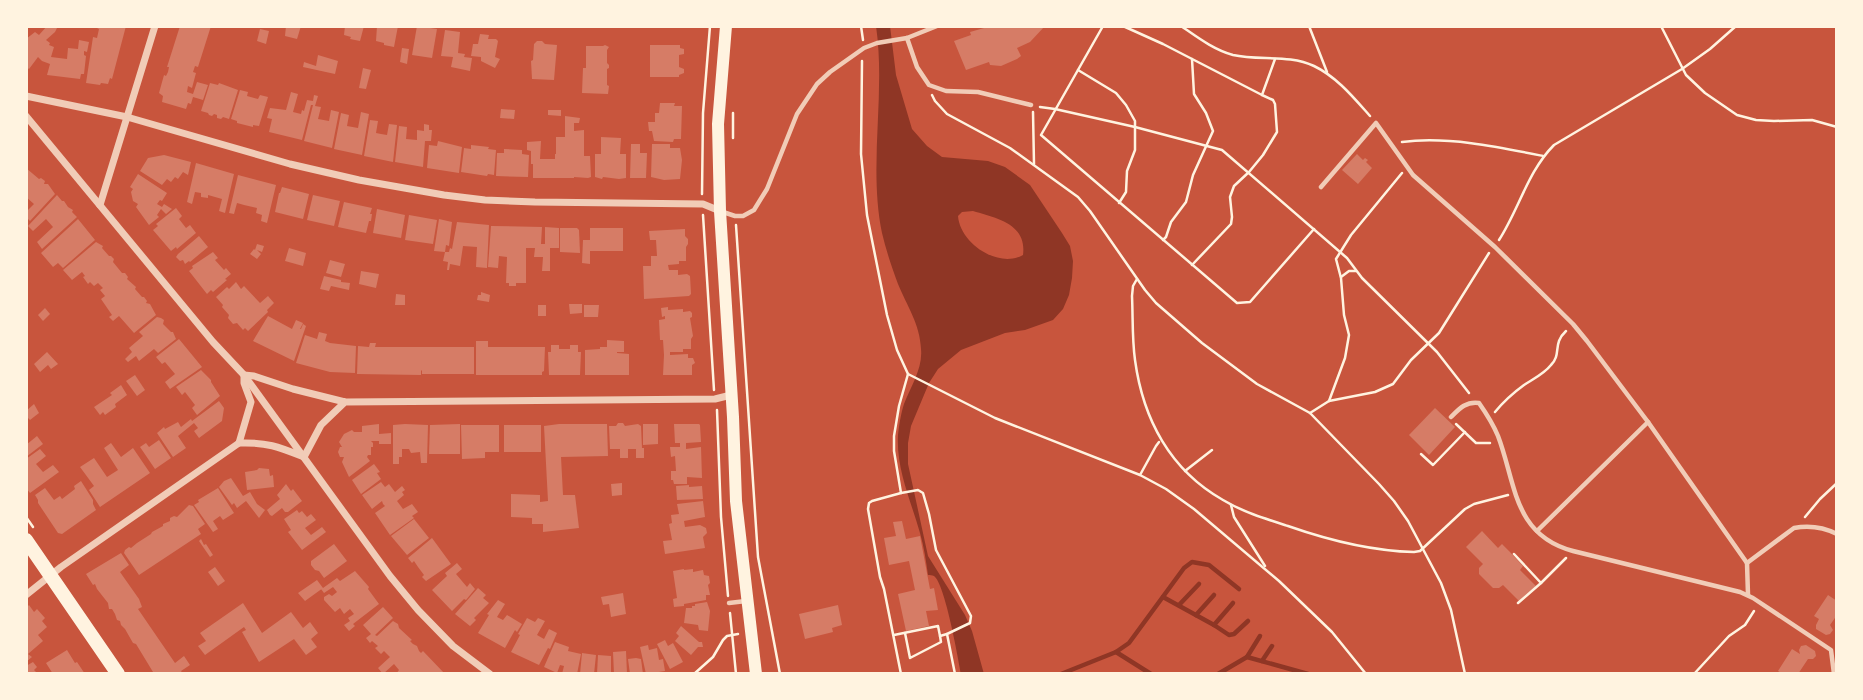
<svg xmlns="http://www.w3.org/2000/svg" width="1863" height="700" font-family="'Roboto Serif',serif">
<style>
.water{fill:#8f3625;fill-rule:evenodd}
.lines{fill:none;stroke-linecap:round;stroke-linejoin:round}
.stream{stroke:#8f3625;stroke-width:4.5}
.building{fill:#d67c66}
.path{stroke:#fff3e0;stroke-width:2.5}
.service{stroke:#f1ccb7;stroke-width:4.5}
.minor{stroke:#f1ccb7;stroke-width:7}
.secondary{stroke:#fff3e0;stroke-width:12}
.primary{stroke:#fff3e0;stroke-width:14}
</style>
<rect width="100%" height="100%" fill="#c8553d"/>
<path class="water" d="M876,26H890L896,75L912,129L927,146L942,157L988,161L1005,167L1030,185L1062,233L1070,246L1073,261L1072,278L1069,295L1063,309L1053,320L1025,330L1005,333L961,350L938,369L929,383L911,426L908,443V464L928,556L965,615L972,631L984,674H961C958,657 945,584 934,576C932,575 930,575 928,575C926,561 924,547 920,533C911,501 896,469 898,435C899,425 901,413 904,404C911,386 923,368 921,349C920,324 907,306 898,284C892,268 886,250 882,233C868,165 886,94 876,26ZM973,211C997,218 1027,224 1023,255C998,269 960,243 958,216L962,212Z"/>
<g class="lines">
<g class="stream">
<polyline points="1163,597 1214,625 1229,635 1234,634 1248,621"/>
<polyline points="1179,605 1199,584"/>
<polyline points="1196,615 1214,595"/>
<polyline points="1214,625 1233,603"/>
<polyline points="1116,652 1151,674"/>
<polyline points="1247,657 1260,636"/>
<polyline points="1262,661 1272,646"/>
<polyline points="1061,674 1116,652 1129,643 1184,568 1192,562 1209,565 1239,589"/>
<polyline points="1218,674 1247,657 1308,674"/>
</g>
</g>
<g class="building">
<polygon points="47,26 58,26 55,32 46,40 50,43 49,45 54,47 51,57 67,59 68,48 78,49 79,40 89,42 87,52 84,51 84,55 86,56 84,74 81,74 80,79 47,75 50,64 42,61 38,57 29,69 26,67 26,39 35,32 39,35"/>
<polygon points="93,26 126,26 112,79 110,78 108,84 101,83 100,85 86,83 93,37 97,38 99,29"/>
<polygon points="180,26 211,26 198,67 195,66 193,72 196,73 192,88 188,86 187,92 193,94 197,82 208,85 203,100 193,97 191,104 188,103 186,109 162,102 163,96 159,93 164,75 166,76 168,72 169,67 167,67"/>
<polygon points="286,26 301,26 297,39 285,36"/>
<polygon points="345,26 364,26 360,41 350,39 351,37 344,35"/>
<polygon points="377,26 398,26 394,47 384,45 384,43 376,41"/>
<polygon points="417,26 437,29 432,58 412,55"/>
<polygon points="991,26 1045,26 1030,42 1017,48 1021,56 1017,59 1001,66 990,65 989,62 966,70 954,41 971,35 970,32"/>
<polygon points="260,29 269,31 266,44 257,41"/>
<polygon points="445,30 460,32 458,53 465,54 464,57 472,58 470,71 451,67 453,57 441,56"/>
<polygon points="480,34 489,35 488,39 496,39 498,41 495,57 500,59 495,68 481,61 481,57 471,56 473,44 478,44"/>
<polygon points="537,41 542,41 545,44 557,45 554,80 532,79 531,61 533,60 534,44"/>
<polygon points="605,45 609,47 607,50 607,63 609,65 609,68 607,69 607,85 609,86 608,94 582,93 583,68 586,68 586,46 603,46"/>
<polygon points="650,45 680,45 680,48 684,49 684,54 679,55 679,67 684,69 684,73 679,75 679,77 650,77"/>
<polygon points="402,48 409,49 407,64 400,62"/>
<polygon points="318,55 338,61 335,74 303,67 304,62 316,66"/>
<polygon points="363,68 371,70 366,89 359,88"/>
<polygon points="210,83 218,85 219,83 238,90 229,119 223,117 221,119 217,118 217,115 214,114 212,116 209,115 208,113 201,111"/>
<polygon points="240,90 248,92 247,96 258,99 260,95 268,97 259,126 253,125 253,127 237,123 237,121 231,119"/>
<polygon points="291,92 298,94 293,112 301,114 302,110 304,111 307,100 313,101 314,95 318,96 315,106 321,107 318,119 329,121 331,110 339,112 332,148 304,141 313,105 311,105 302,140 269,132 272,119 267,118 270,108 286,110"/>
<polygon points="660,103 675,103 674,106 682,106 681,139 674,139 673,142 654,141 652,131 649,131 648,122 655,122 655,113 659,113"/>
<polygon points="501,109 515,110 514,119 500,118"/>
<polygon points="548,110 561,110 561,116 548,115"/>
<polygon points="361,112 369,114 362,155 334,149 341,113 349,115 347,126 358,128"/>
<polygon points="565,116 580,118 579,123 574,123 574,131 584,130 584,156 590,156 591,177 588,178 574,177 574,178 533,178 533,164 531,164 531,151 527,150 527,142 541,141 540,159 555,159 555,154 556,154 556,137 565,137"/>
<polygon points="370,120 378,121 376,133 381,134 387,135 389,124 397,125 393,162 364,156"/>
<polygon points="424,124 429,125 429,130 432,130 431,141 425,141 423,167 395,162 399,126 407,127 406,139 417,140 417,130 424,131"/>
<polygon points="601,137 621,138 620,154 626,154 626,178 619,179 603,177 602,179 595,177 595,154 601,154"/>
<polygon points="438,141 462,147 459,173 427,168 429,145 437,146"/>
<polygon points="631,144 640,144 640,153 647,153 646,178 630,178"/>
<polygon points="652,144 670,144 670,148 680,148 682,160 680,179 664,180 651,177"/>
<polygon points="471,145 489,147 488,149 496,150 494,175 488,174 487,176 461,172 464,148 471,149"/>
<polygon points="504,149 522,150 522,154 529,155 528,177 496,176 497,153 504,153"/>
<polygon points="1357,154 1363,160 1365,158 1368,160 1366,162 1372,168 1358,184 1342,170"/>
<polygon points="164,155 191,162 188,175 183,172 178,179 175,177 171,182 167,179 162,185 140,171 148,158"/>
<polygon points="196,163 234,174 225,213 219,211 222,199 208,195 208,198 201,197 201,193 195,192 192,204 187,202"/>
<polygon points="26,168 39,179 41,178 45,181 44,184 48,184 55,194 30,221 26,217 26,212 34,204 26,197"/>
<polygon points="138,174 167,193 162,201 160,200 157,204 162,207 164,204 172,209 166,214 161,209 157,215 159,217 149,225 136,207 138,204 133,201 131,192 133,189 130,187"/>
<polygon points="238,175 276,185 267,223 261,221 262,215 256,213 257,208 244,205 237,203 234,214 229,213"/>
<polygon points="282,187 309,194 303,219 275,212 279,193 280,193"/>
<polygon points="57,195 62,201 64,201 68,207 73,210 72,212 77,217 42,249 37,242 53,227 46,219 33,231 28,226"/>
<polygon points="313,195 340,201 334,226 307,220"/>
<polygon points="344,202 372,208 370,214 372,214 371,221 369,221 366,233 338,227"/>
<polygon points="176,208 182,216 179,219 186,228 190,225 196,233 177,249 176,247 171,251 153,230 158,226 156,224"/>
<polygon points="377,209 405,215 401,238 373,233"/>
<polygon points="409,215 437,220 433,244 405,240"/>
<polygon points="78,219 95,240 63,268 58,263 53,267 41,253"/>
<polygon points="439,219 452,222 449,246 446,245 445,252 449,252 450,248 452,249 457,222 489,225 487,268 476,267 477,247 463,246 460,266 450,264 449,270 447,270 448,262 443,261 445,252 434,251"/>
<polygon points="491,226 542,227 541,244 545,244 545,227 559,228 559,248 550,248 550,271 542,271 543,257 534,257 535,248 526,248 526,283 516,283 516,286 509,286 509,283 506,283 507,257 499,256 498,268 488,267"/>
<polygon points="560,228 577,228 579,230 580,253 560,252"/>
<polygon points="590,228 623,228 623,251 590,251 590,264 582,263 583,240 590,240"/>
<polygon points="685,229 685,236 688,239 688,244 686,247 686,261 679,261 679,264 668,265 669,270 678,270 678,275 687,274 690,276 691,294 689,296 644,299 643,266 651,266 651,256 657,256 656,240 650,240 649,231"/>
<polygon points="199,236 208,247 190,262 189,261 185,264 183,260 180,261 176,257 178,254"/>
<polygon points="96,242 103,246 102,248 109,256 111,256 114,259 113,262 122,273 125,273 128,277 127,279 136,287 135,289 142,297 144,297 147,301 146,303 150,304 156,315 134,333 119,316 113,321 109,317 112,315 101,299 105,296 100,290 103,288 98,283 94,286 90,282 88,284 83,277 85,276 82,272 72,280 63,270"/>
<polygon points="257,244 264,246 262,252 257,250 261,254 257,259 250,254 254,249 255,250"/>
<polygon points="289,248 306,253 303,266 285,261"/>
<polygon points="213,252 218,258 215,260 224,270 226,268 231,274 225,279 227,280 213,292 211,290 207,294 189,271 193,268 192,266"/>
<polygon points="330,260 345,264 341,277 326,273"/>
<polygon points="361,271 379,274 376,288 359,284"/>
<polygon points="324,276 341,280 341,282 350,283 349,290 331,286 329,291 320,289"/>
<polygon points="236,282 241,289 244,286 260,303 268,296 274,303 267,310 268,312 248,331 245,328 243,330 237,323 233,324 228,318 229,315 222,307 223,305 216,297 227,287 229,289"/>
<polygon points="481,292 490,295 489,302 477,300 478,295 481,295"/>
<polygon points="396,294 405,295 405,305 395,305"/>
<polygon points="569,304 582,304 582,313 570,314"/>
<rect x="538" y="305" width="8" height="11"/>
<polygon points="584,305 599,305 598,317 584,317"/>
<polygon points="668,307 668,310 683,309 683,312 690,311 692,313 692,317 690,318 693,336 691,339 691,349 683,349 683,352 670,352 670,355 688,354 688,358 693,358 695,363 692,365 692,375 663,375 664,355 663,340 660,340 659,320 665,319 665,316 662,317 661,308"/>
<polygon points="45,308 50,314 43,321 38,315"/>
<polygon points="268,316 292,329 296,320 303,323 300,329 301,329 303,324 306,326 294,361 253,341"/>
<polygon points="157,317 161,318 164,320 163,324 171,332 173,332 176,339 158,353 154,349 139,361 136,356 128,362 125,359 132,352 129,348 143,336 139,332"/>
<polygon points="319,332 327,334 325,341 330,343 356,346 355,373 330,372 296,363 305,335 317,339"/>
<polygon points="179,339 202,367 170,389 165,382 175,374 165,362 162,364 156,357"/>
<polygon points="607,340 624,341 624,352 617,352 617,353 629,354 629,375 585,375 585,350 600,349 600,347 607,347"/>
<polygon points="476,341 488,341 488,347 545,347 544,371 542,372 542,375 476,375"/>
<polygon points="370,343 376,343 375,347 474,347 474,374 422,374 422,370 421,371 421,375 357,374 358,346 369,347"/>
<polygon points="551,345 559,345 559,349 570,349 570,345 578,345 578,352 581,352 580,375 549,375 548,352 551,352"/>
<polygon points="47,352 58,364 51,369 48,365 40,372 34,364"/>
<polygon points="201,370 211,380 211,382 220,396 197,415 192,408 195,405 185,392 182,395 176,387"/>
<polygon points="135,375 145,390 137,396 126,381"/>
<polygon points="121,385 127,395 115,404 116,407 105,415 103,412 100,415 94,407 112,395 110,393"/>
<polygon points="219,401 224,408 222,421 199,438 194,431 198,428 194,423 178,436 186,448 173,457 157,433 164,427 165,429 178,422 181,427 191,419 192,421"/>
<polygon points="34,404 39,413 30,420 26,416 26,411"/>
<polygon points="1435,408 1455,427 1429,455 1409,435"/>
<polygon points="618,423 623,423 625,426 638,424 641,426 642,448 644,448 644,458 636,458 636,449 628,449 628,458 620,458 620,449 610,449 609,426 616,426"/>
<polygon points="379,424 379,434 391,433 391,444 379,444 379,441 371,441 373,443 373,447 371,447 371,455 368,455 367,457 370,461 349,477 342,462 344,457 340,457 338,452 340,447 342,447 339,442 344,434 352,430 354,432 362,432 362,426"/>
<polygon points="405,424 428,425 427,463 421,463 420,452 411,453 409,449 402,449 402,457 399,457 399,464 393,464 393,425"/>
<polygon points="460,424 460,454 429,454 430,425"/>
<polygon points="559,424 607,424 608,456 561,457 563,495 575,495 579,528 543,532 543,524 532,524 532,518 511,517 511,494 540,495 540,502 548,501 544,426"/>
<polygon points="643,424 658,424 658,444 643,445"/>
<polygon points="674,424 699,424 700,425 701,442 686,443 686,449 701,447 702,478 687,477 687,484 674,484 673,480 671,480 671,471 676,471 675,456 671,457 670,447 680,447 680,443 675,443"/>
<polygon points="461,425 499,425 499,452 485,452 485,458 462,459"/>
<rect x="504" y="425" width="37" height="27"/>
<polygon points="37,436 43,444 26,457 26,445"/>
<polygon points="159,440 171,458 155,469 140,447 146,443 149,447"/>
<polygon points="111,443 121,457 133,448 150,473 100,507 89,490 94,486 80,467 94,458 107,477 118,470 104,448"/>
<polygon points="40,449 46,456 36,464 43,472 53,465 59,472 30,493 26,488 26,459"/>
<polygon points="374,464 380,472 377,473 381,479 361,494 352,480"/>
<polygon points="259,468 269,469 270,476 273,475 274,487 247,490 245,472 257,470"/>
<polygon points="231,478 243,496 250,492 257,504 265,510 259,518 246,501 237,508 234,503 232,505 219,487 224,481"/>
<polygon points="81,481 93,500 93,504 96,510 62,534 58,533 38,503 38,500 35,495 45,488 54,500 60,496 62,499 75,489 74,486"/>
<polygon points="381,482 385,487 389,484 395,492 402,486 405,490 402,492 404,495 397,501 403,509 412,504 418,512 412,516 414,518 390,535 375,513 385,506 383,504 382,501 372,509 362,495"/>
<polygon points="622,483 622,495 612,496 611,484"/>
<polygon points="286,484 291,491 293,489 302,501 288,512 285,512 282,508 272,516 270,515 267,510 280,499 277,495"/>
<polygon points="689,485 689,487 702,486 703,499 677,500 676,486"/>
<polygon points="218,488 234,513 223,520 220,516 213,521 218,529 213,532 194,505 199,502 198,500"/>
<polygon points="703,501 705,517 684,521 685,527 700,525 706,528 707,533 703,537 705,548 665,554 663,541 672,540 669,524 672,523 671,515 679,514 677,504"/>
<polygon points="189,505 193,506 205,524 198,529 201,534 139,575 124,553 125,550 129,547 131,548 137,543 151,534 152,532 163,526 163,524 170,521 170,518 174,516 177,517"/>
<polygon points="297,510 299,513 302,511 307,517 311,514 316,520 305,528 311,535 322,527 326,532 302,550 288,532 291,530 284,519"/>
<polygon points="414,519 429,538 407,555 391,536"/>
<polygon points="902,521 906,539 920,536 930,589 934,588 938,610 926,611 929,626 906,631 898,594 915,590 909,561 889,565 884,538 896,536 893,522"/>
<polygon points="1482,531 1498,548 1502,544 1509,551 1523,566 1520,570 1536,586 1520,602 1503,585 1499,588 1493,588 1479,574 1479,568 1483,564 1466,547"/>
<polygon points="432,538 451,564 426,581 422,577 424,575 418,567 414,561 412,563 408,558"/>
<polygon points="201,539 204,545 206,544 213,555 210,557 199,541"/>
<polygon points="334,544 347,561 324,578 319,571 315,570 311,565 311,561"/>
<polygon points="121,553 129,565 120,572 139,599 142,607 138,609 175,663 184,656 190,665 181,671 183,674 153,672 136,644 133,643 125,629 121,625 120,621 117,620 115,614 112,609 109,609 108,603 97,589 95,584 93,585 86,574"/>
<polygon points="457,563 462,569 456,574 467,587 470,583 475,589 466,600 464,599 452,611 432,590 447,576 445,573"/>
<polygon points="215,567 225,581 218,586 208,572"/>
<polygon points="684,569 684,570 693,569 693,572 703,570 704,575 709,576 710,583 708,585 710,595 706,595 706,600 684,604 684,606 674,607 673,599 677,598 673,571"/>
<polygon points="355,571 369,587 368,589 379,604 353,624 355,626 349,631 344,625 350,621 348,618 354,614 350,609 344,614 340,608 335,612 324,600 324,597 329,594 332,596 337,592 333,587 324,593 321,589 323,588 305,601 298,593 317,580 323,588 337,578 340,581"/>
<polygon points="478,588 486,595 483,598 489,603 474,618 476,620 470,626 455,614"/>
<polygon points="623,593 626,614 611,617 609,604 603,605 601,597"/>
<polygon points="1828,595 1837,601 1837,615 1830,625 1833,630 1830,634 1826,635 1816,629 1816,625 1819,619 1814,616"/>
<polygon points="498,600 505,604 497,617 503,620 507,615 522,624 517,632 515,630 505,648 478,633 489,615 487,614"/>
<polygon points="707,602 710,611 708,631 699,630 698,625 684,623 686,608 692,608 692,606 695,606 695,604"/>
<polygon points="243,603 262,633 291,612 303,628 310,622 318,633 311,639 317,647 306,655 294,639 259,662 242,632 246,630 244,627 205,655 198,646 206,641 200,633"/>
<polygon points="29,605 34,612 37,609 45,618 42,621 47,627 38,635 43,641 28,654 32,657 26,662 26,608"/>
<polygon points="838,605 842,625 832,628 833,632 805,639 799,614"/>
<polygon points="383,607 393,618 375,635 377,636 393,621 398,624 399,628 412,640 410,641 413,644 417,646 419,651 421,653 423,651 445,674 396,674 399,670 394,664 383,674 378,668 390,657 384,651 381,654 375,648 378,646 372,641 370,643 366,638 371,634 363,625"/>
<polygon points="527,618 535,622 538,618 545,621 537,635 544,639 549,629 557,633 550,649 548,648 539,665 511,652 520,635 518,634"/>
<polygon points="681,626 699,642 702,642 703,647 698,647 691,655 675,641 679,636 676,633"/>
<polygon points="665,640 668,646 673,643 683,662 670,669 657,644"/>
<polygon points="555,642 569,647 568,651 581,654 577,674 562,674 564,666 560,665 557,673 544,667"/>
<polygon points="648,645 649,650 657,648 659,660 663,659 665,671 646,674 640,647"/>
<polygon points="1806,645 1815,651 1816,656 1813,659 1808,659 1798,674 1783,674 1778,671 1792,649 1800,654 1799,650 1801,646"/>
<polygon points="67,650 75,663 77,662 85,674 53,674 46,663"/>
<polygon points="626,651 627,674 614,674 613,652"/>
<polygon points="582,653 596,655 594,674 580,674"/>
<polygon points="598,655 611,656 611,674 597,674"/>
<polygon points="636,658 641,659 643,674 630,674 628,659"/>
<polygon points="33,662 37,667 34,670 36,672 28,674 26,671 26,666"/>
</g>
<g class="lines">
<g class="path">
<polyline points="861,26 863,40"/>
<polyline points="1103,26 1041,135 1237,303 1250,302 1314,229"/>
<polyline points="1123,26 1163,44 1262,95"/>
<path d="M1181,26C1197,37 1214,50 1233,55C1259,61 1289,54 1314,66C1337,77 1354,98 1370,116"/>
<polyline points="1309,26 1327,72"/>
<polyline points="1661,26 1686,75 1705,93 1737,115 1756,120 1774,121 1812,120 1837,127"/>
<polyline points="862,61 861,154 867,215 887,315 897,350 908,374 995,418 1140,475 1166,489 1194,509 1279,581 1332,632 1366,674"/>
<polyline points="1078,70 1116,93 1126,105 1135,121 1135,150 1127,171 1126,192 1119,203"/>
<polyline points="932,95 935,101 947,114 1010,148 1078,197 1090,211 1145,290 1156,303 1202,343 1257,384 1310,413 1379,484 1394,501 1408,521 1441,583 1451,610 1465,674"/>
<polyline points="1040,107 1055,109 1135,127 1222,150 1347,258 1362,278 1437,352 1469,393"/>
<polyline points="1033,112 1034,164"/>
<polyline points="733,138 733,113"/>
<path d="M1402,142C1447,136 1499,147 1543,156"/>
<polyline points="702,194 703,113 710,26"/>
<polyline points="703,215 714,390"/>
<polyline points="736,225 758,557 780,674"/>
<polyline points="1163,240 1166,237 1171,222 1186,202 1193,175 1213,131 1206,113 1194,94 1192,59"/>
<path d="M1499,240C1519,209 1528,171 1554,145L1682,69L1710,49L1736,26"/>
<polyline points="1192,265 1231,224 1232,217 1230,197 1234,186 1249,172 1263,155 1277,132 1275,104 1273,100 1262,95 1275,59"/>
<polyline points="1341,277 1349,271 1356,271"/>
<path d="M1137,279L1133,286L1132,296C1133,317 1132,339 1135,360C1143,419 1170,470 1223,500C1243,512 1266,519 1288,526C1328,540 1371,551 1414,552L1420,551L1465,509L1474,504L1508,495"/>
<polyline points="908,374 899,406 894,436 894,451 901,493 918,490 923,493 929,514 936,550 971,616 970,623 947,634 955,674"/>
<polyline points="1329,401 1345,358 1349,335 1344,315 1341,278 1336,259 1351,235 1402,173"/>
<polyline points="717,410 721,517 728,596"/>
<path d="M1495,412C1504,401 1513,393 1524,385C1533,379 1544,374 1551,365C1562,354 1552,344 1566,331"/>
<polyline points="1310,413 1329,401 1375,392 1393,384 1411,360 1439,333 1489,253"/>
<polyline points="1456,424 1476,443 1490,443"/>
<polyline points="1421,454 1433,465 1465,432"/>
<polyline points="1185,471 1212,450"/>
<polyline points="1140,475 1156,446 1159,442"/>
<polyline points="1231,505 1234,517 1265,566"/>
<polyline points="26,517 33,527"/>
<polyline points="1805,517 1820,499 1837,483"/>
<polyline points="1514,554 1541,583 1566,558"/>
<polyline points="1518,603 1541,583"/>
<polyline points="730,613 736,674"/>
<polyline points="905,633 910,658 941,642 940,636"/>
<polyline points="894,635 938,626 940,636 947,634"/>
<polyline points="694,674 713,657 723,640 727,636 738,634"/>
<polyline points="901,674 884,589 880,577 868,509 869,503 872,501 901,493"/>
<polyline points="1694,674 1729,636 1745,625 1754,611"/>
</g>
<g class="service">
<polyline points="907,38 917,67 929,85 946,91 978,92 1031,105"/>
<polyline points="1321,187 1376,123 1413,175 1495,247 1573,324 1587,341 1648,422 1747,563 1748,595"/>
<polyline points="723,212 735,216 743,216 754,210 767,189 797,114 817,84 830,72 864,48 877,43 907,38 937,26"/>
<path d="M1451,417C1459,409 1466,401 1479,403C1486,413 1493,424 1498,436C1516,483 1513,535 1573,551L1740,592L1753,598L1831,650L1834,674"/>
<polyline points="1537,531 1648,422"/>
<path d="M1747,563L1794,528C1810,525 1823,527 1837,534"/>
<polyline points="729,603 746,601"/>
</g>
<g class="minor">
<polyline points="26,96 127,117 290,164 359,180 444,195 485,200 535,202 703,204 720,211"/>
<polyline points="26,116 213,342 244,375 390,576 418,610 453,646 490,674"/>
<polyline points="100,205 155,26"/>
<path d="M345,402L321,425L304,457C279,447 267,442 239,443L251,402L244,383V375L254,376L293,389L345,402L715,399L731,395"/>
<polyline points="26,595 61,567 239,443"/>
</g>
<polyline class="secondary" points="726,26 718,124 720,211 733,417 736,501 756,674"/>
<polyline class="primary" points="26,540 118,674"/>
</g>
<rect width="1863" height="700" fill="none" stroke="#fff3e0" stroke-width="56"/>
</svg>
